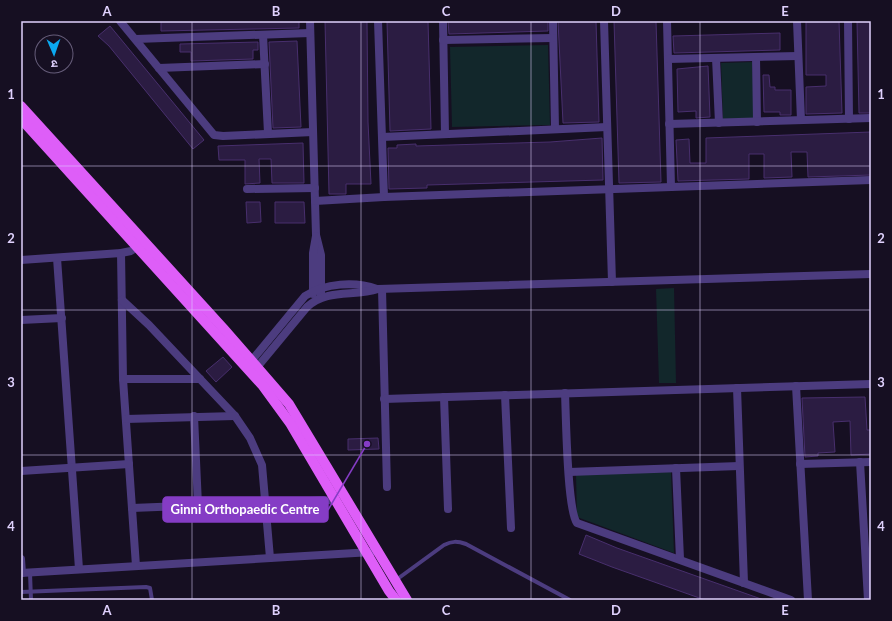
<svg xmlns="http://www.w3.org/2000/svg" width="892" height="621" font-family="Lato,'Noto Sans Devanagari',sans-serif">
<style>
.green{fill:#12272b}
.building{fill:#2b1c42;stroke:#482f6d}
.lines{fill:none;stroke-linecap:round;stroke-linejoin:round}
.service{stroke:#4c3c7f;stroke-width:4}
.minor{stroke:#4c3c7f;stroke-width:8}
.primary{stroke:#de5ef8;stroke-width:10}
.grid{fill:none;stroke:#dfd1fd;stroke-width:1;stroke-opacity:0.55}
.leader{fill:none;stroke:#853cc5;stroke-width:1.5}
.callout-dot{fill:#853cc5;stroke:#160f22;stroke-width:1.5}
.callout{fill:#853cc5;stroke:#853cc5;stroke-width:1.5}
.callout-label{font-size:13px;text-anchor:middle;font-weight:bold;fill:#fff}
.neatline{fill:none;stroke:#dfd1fd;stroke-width:1.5}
.grid-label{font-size:13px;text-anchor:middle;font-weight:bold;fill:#dfd1fd}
</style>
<rect width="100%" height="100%" fill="#160f22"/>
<g class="green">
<polygon points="548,45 550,125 452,127 450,47"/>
<polygon points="752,62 755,118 723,119 721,63"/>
<polygon points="674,288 676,383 659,383 656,289"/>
<polygon points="671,472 674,553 577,517 576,475"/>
</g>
<g class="building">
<polygon points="161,21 299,21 299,28 161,31"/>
<polygon points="325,21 367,21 368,122 371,184 346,184 346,194 329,194"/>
<polygon points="387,21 428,21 431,129 390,131"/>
<polygon points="448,21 548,21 548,31 449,34"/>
<polygon points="558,21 596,21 599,122 563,123"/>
<polygon points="614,21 656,21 661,182 619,183"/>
<polygon points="806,21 839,21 842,113 806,114 806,87 826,86 826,75 806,75"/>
<polygon points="857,21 871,21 871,113 859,113"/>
<polygon points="110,26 204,140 193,149 109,46 98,36"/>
<polygon points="780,33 780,50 674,53 673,36"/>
<polygon points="297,41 301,127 273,128 269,42"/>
<polygon points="258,42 258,50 253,50 253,59 191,61 191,52 180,52 180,44"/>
<polygon points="708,66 710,117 696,118 696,111 678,112 677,69"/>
<polygon points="763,75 769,75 770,87 775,87 775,90 791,90 791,115 780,115 780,112 764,112"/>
<polygon points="871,132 871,175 808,177 807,152 791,152 792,177 764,178 764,154 749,154 749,179 678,181 676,140 689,139 690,163 706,163 706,138"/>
<polygon points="602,138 603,180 427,185 427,188 389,189 388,148 397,148 397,145 416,144 416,146 550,142"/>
<polygon points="303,143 304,183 272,183 271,159 259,159 260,183 245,184 245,160 219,160 218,146"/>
<polygon points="246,202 260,202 261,222 247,223"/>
<polygon points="275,202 304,202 305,223 275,223"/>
<polygon points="223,357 232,367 216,382 206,371"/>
<polygon points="865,397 867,430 871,430 871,454 851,455 850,421 833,422 835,452 818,453 818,456 805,457 802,398"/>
<polygon points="378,438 379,449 348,450 348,439"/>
<polygon points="586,535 617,548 764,600 705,600 612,567 579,554"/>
</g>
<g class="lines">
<g class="service">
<polyline points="30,573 31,600"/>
<path d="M396,580L444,545C452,541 457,541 466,544L570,600"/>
<polyline points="21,592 146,587 150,588 152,600"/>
</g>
<g class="minor">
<polyline points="120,21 214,135 223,136 313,132"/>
<polyline points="310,21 315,201 316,235 321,255 321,297"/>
<polyline points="378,21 384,197"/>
<polyline points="443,21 445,134"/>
<polyline points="553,21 555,129"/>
<polyline points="604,21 612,282"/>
<polyline points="667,21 671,187"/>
<polyline points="797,21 801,120"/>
<polyline points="848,21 849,119"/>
<polyline points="263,35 268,133"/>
<polyline points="136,39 310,33"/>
<polyline points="443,40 553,38"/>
<polyline points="756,57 757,122"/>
<polyline points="716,58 719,123"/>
<polyline points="668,59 798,56"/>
<polyline points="159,68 265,64"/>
<polyline points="669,124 871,118"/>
<polyline points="382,137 607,127"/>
<polyline points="247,189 315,188"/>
<polyline points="315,201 384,197 871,180"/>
<polyline points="121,253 123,379 136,566"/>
<polyline points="57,258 79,569"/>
<polyline points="21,260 121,253 131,251 142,244"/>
<polyline points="382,289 387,487"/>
<polyline points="313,294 313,253 316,236"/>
<polyline points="122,300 149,325 235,416 250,438 262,465 270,558"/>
<polyline points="21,320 62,318"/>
<path d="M248,365L305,296C325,283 355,281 377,289"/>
<path d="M254,371L307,307C327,288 354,297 378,289L871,274"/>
<polyline points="123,379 200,379"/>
<polyline points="796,386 808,600"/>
<polyline points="737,388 744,583"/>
<path d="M565,393C566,415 567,510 577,523L791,600"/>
<polyline points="505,395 511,528"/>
<polyline points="444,397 448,509"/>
<polyline points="384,399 871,384"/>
<polyline points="194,416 198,505"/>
<polyline points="126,419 235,416"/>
<polyline points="860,462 868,600"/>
<polyline points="800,464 871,462"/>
<polyline points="676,468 680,559"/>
<polyline points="21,471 129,464"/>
<polyline points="569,472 739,466"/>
<polyline points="132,508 335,500"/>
<polyline points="21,559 22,573"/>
<polyline points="21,573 372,552"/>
</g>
<g class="primary">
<polyline points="21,106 223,328 289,404 407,600"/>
<polyline points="21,119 263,386 290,423 389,591 396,600"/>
</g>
</g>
<path class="grid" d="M192,21V600M361,21V600M531,21V600M700,21V600M21,166H871M21,310H871M21,455H871"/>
<path class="leader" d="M367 444L328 510"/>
<circle class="callout-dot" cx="367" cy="444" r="4"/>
<rect class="callout" x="163" y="497" width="165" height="25" rx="4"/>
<g class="callout-label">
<text x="245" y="514">Ginni Orthopaedic Centre</text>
</g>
<rect width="892" height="621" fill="none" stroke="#160f22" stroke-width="44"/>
<g transform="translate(54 54) rotate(178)"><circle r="19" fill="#160f22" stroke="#665d7a"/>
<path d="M0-3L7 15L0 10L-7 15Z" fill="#0ba9f0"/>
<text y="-6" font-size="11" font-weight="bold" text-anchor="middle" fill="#dfd1fd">उ</text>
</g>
<rect x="22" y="22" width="848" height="577" class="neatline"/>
<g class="grid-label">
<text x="107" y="16">A</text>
<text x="276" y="16">B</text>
<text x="446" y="16">C</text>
<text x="616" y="16">D</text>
<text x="785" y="16">E</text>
<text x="11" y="99">1</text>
<text x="881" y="99">1</text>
<text x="11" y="243">2</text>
<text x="881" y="243">2</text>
<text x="11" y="387">3</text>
<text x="881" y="387">3</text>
<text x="11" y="531">4</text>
<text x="881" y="531">4</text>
<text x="107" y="615">A</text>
<text x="276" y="615">B</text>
<text x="446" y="615">C</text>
<text x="616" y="615">D</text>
<text x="785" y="615">E</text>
</g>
</svg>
